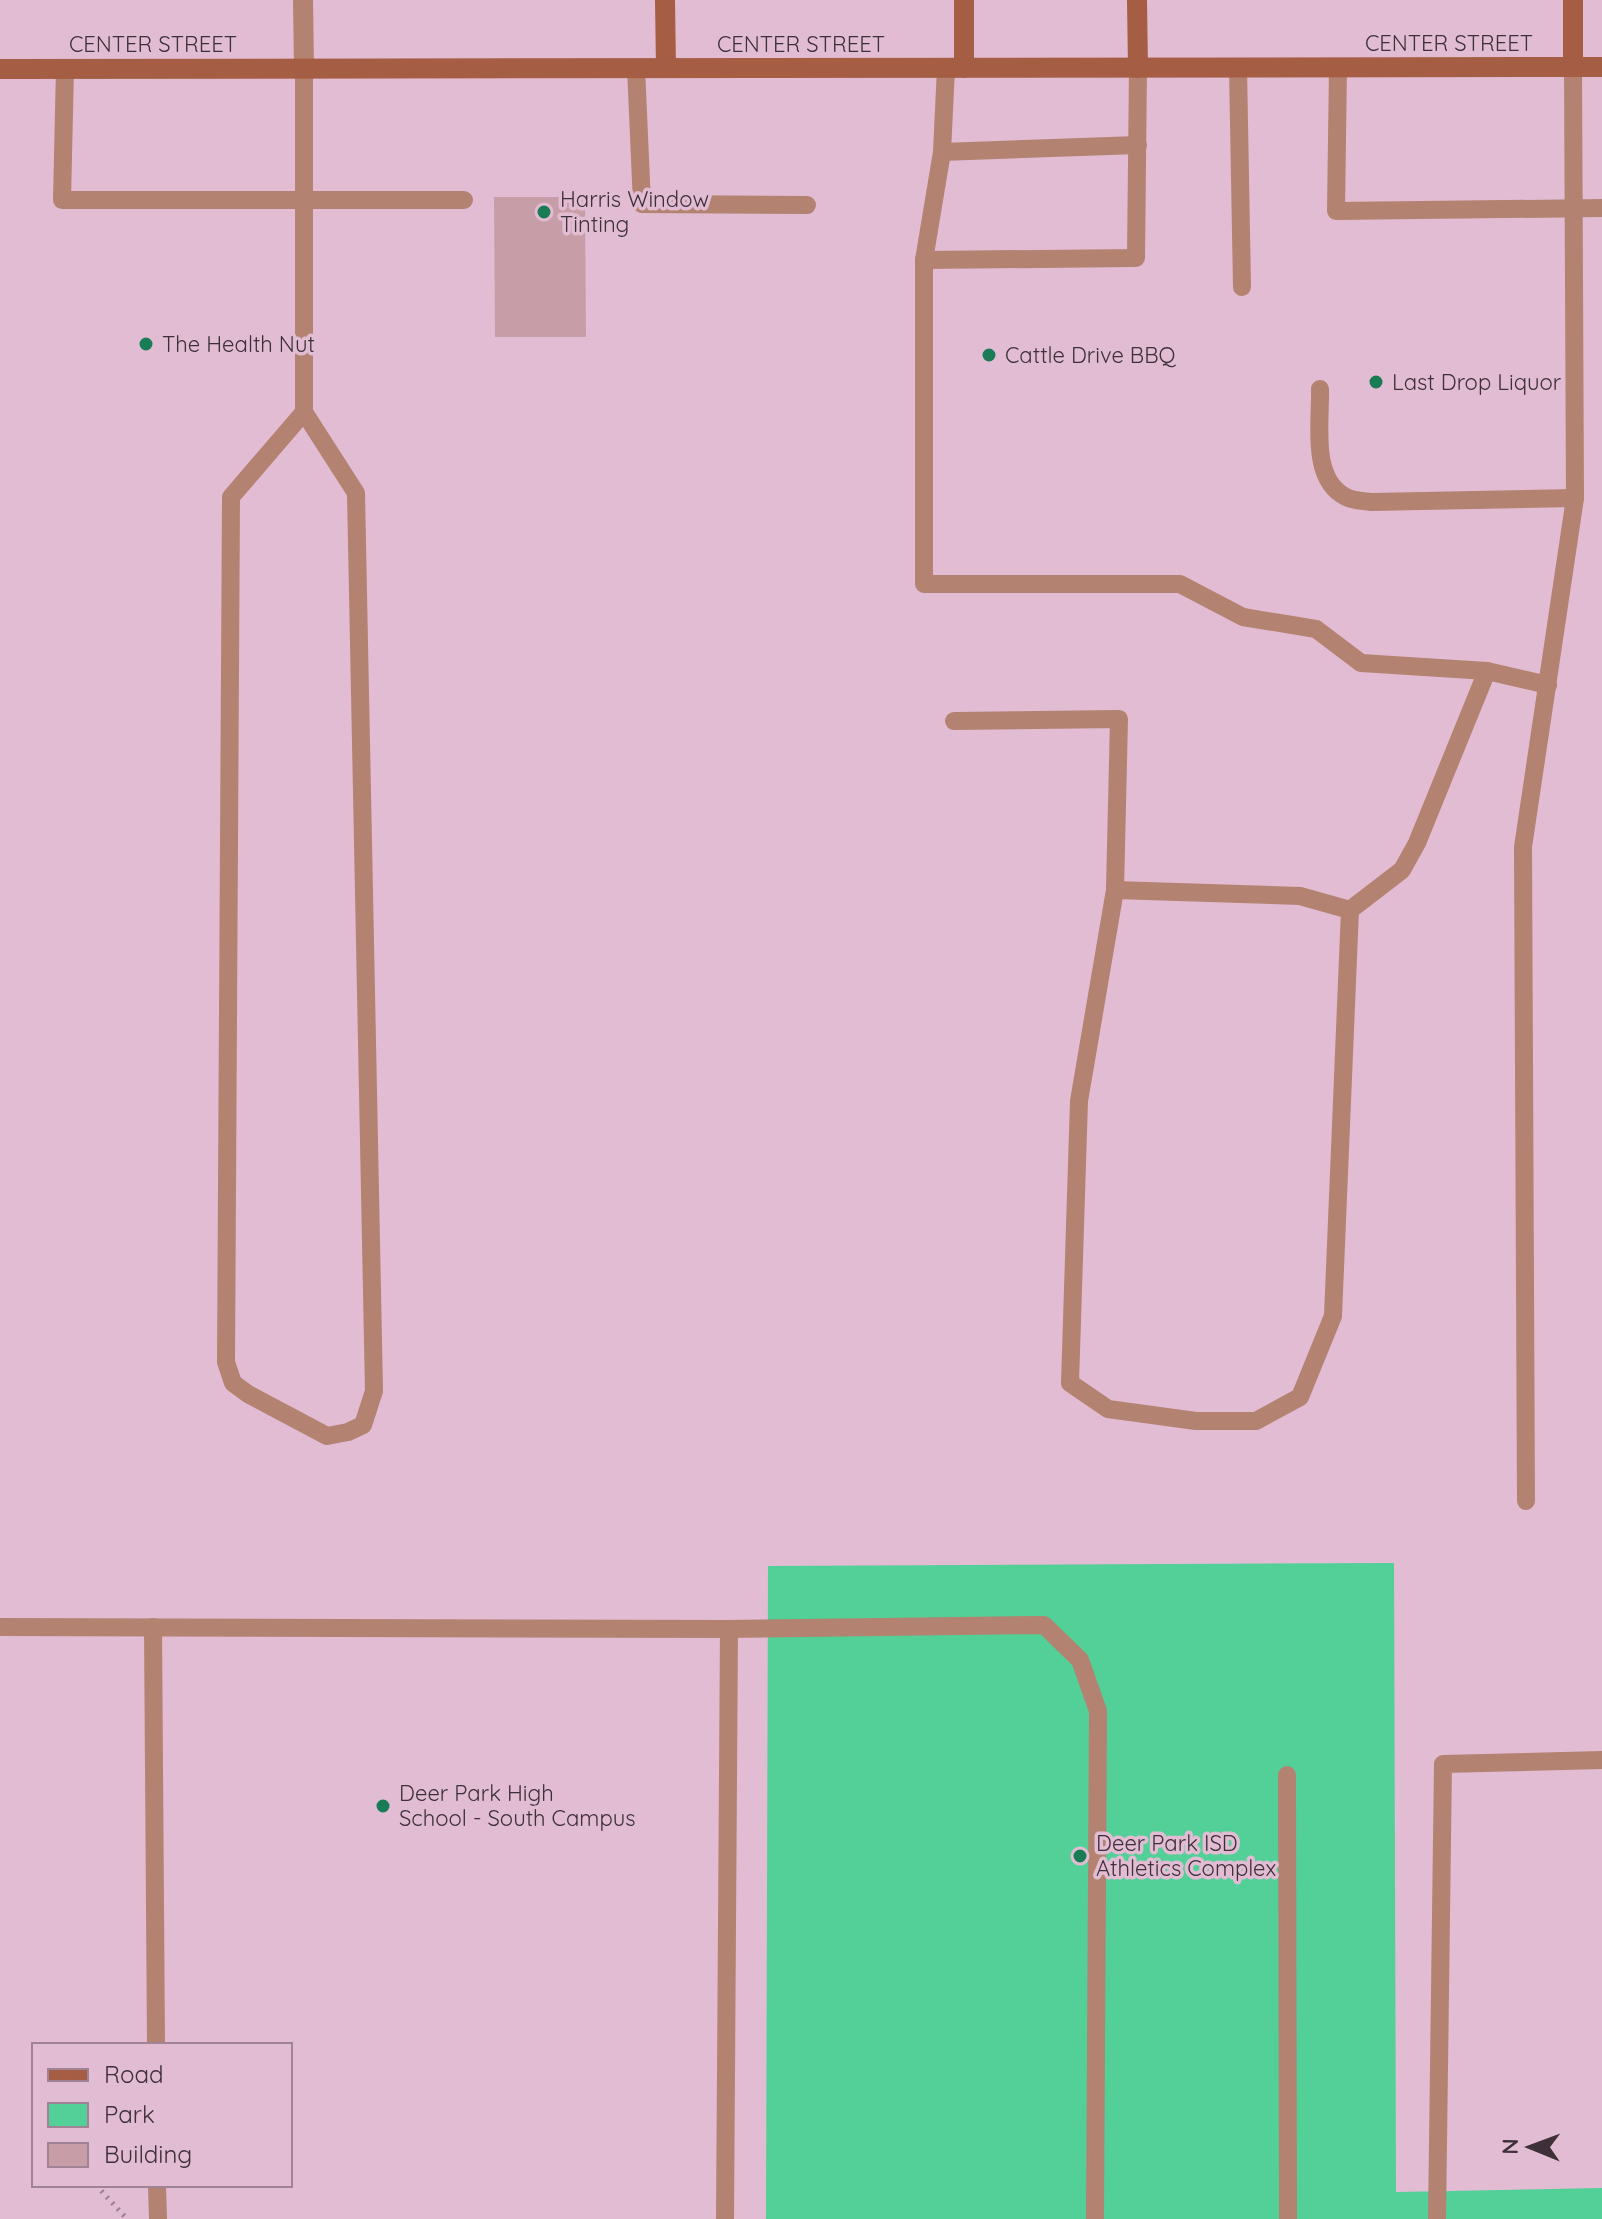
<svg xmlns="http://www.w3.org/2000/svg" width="1602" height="2219" font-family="Quicksand,sans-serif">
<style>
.green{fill:#52d098}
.building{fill:#c79da8}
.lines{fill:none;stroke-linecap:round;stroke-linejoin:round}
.path{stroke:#9a7f90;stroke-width:5;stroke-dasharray:2 6;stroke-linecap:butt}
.service{stroke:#b38270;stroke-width:18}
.minor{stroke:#b38270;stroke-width:20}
.secondary{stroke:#a55e43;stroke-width:20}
.poi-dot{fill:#197c54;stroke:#e1bcd3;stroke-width:3}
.labels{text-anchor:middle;stroke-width:7;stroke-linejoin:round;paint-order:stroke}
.street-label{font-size:22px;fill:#3e3039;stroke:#e1bcd3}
.poi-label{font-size:22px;fill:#3e3039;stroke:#e1bcd3;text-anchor:start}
</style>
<rect width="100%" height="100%" fill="#e1bcd3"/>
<polygon class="green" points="1394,1563 1396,2192 1602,2188 1602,2219 766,2219 768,1566"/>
<polygon class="building" points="494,197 585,197 586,337 495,337"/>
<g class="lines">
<polyline class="path" points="96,2185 127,2219"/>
<g class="service">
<polyline points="1238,67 1242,287"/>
<polyline points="1338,67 1336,211 1602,208"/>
<polyline points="65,68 62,200 464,200"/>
<polyline points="636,68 642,204 807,205"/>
<polyline points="946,68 942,152 924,260 924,584 1180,584 1243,617 1316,629 1361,663 1487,671 1548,685"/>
<polyline points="942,152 1138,145"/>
<polyline points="924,260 1136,258 1138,68"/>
<path d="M1320,389C1321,422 1310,479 1346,497C1353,501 1364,501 1371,502L1575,498"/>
<polyline points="304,412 231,497 226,1362 233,1383 248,1394 327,1436 348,1432 363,1425 374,1391 356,493 304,412 304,68"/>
<polyline points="954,721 1119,719 1115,890"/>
<polyline points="1350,910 1300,896 1115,890 1079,1101 1070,1383 1108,1409 1196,1421 1256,1421 1300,1397 1333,1316 1350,910 1402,870 1417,843 1487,671"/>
<polyline points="1526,1501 1523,847 1575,498 1573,67"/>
<polyline points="0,1627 729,1629 725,2219"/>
<polyline points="153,1627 156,2045"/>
<polyline points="729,1629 1044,1625 1080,1660 1098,1711 1095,2219"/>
<polyline points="1287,1775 1288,2219"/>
<polyline points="157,2185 158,2219"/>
<polyline points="1437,2219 1443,1764 1602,1760"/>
</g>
<polyline class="minor" points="303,0 304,68"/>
<g class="secondary">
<polyline points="665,0 666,68"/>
<polyline points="1137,0 1138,68"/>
<polyline points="1573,0 1573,67"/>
<polyline points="964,68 964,0"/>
<polyline points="0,69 1602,67"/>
</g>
</g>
<g class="poi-dot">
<circle cx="544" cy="212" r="8"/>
<circle cx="146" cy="344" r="8"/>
<circle cx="989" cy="355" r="8"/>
<circle cx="1376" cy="382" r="8"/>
<circle cx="383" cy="1806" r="8"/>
<circle cx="1080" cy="1856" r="8"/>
</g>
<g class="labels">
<g class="street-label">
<text x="1449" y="51">CENTER STREET</text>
<text x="153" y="52">CENTER STREET</text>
<text x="801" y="52">CENTER STREET</text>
</g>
<g class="poi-label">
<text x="560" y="207">Harris Window<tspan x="560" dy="25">Tinting</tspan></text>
<text x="162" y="352">The Health Nut</text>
<text x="1005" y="363">Cattle Drive BBQ</text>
<text x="1392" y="390">Last Drop Liquor</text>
<text x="399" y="1801">Deer Park High<tspan x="399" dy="25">School - South Campus</tspan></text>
<text x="1096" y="1851">Deer Park ISD<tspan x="1096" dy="25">Athletics Complex</tspan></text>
</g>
</g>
<rect x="32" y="2043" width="260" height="144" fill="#e1bcd3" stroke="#a08495" stroke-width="2"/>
<rect x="48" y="2069" width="40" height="12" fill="#a55e43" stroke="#a08495" stroke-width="2"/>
<text x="104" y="2083" font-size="24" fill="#3e3039">Road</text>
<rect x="48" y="2103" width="40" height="24" fill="#52d098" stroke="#a08495" stroke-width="2"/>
<text x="104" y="2123" font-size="24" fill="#3e3039">Park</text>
<rect x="48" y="2143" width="40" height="24" fill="#c79da8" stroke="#a08495" stroke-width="2"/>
<text x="104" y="2163" font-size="24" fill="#3e3039">Building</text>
<g transform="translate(1530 2147) rotate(271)" stroke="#e1bcd3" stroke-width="6" paint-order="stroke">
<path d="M0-6L14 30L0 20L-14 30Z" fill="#3e3039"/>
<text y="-12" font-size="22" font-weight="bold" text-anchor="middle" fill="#3e3039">N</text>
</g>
</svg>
